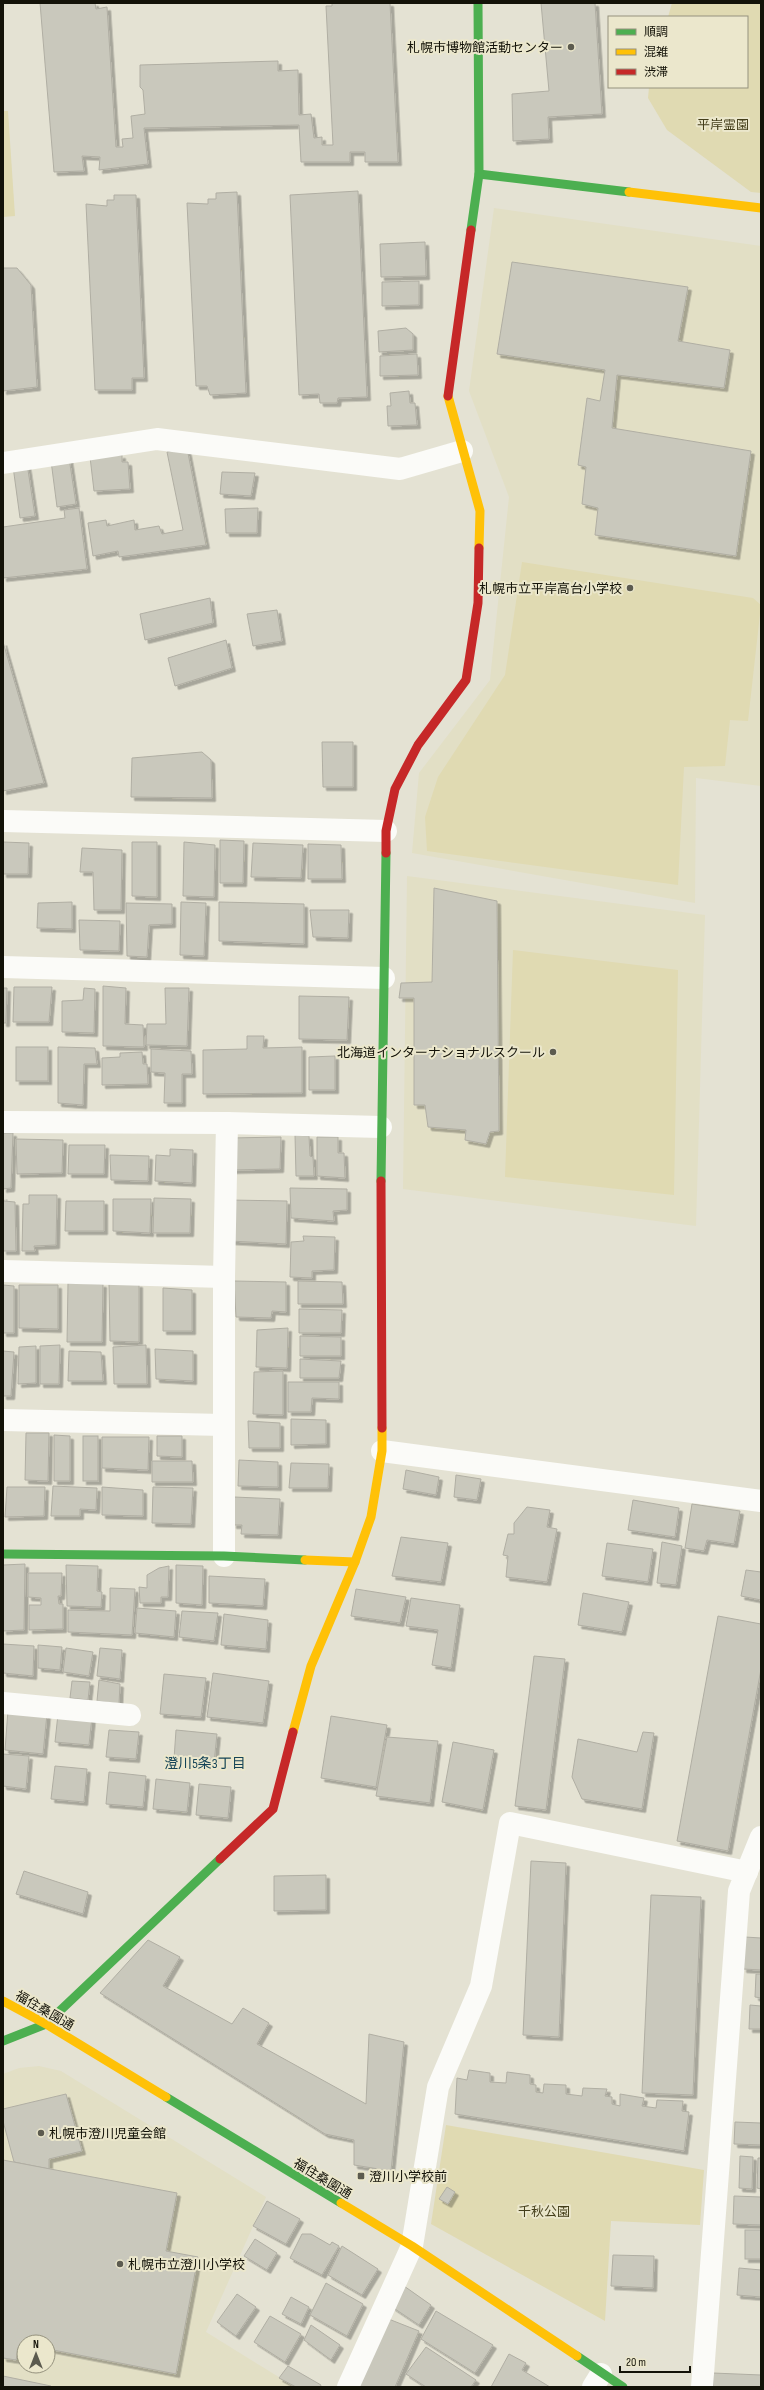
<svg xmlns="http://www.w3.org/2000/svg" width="764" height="2390" font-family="'Sofia Sans Condensed','Noto Sans JP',sans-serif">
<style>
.built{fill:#e2dfc5;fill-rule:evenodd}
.green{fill:#e0dab2}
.building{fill:#c9c8bc;stroke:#b0aea3;filter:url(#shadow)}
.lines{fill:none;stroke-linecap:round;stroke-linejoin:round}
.street{stroke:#fbfbf8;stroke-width:22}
.fast{stroke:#4caf50;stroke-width:9}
.slow{stroke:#ffc107;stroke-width:9}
.jam{stroke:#c62828;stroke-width:9}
.poi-dot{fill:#5c5b4f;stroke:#ebe7cc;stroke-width:1.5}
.labels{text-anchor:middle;stroke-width:4;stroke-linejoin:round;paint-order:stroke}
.poi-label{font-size:13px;fill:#131208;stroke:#ebe7cc;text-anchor:end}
.park-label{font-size:13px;fill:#443e1a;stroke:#ebe7cc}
.street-label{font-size:13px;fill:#131208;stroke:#ebe7cc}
.neighbourhood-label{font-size:14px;fill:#154457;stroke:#ebe7cc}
</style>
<defs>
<filter id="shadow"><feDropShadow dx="3.5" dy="3.5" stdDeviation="0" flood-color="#0004"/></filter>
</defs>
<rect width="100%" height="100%" fill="#e4e2d3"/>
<g class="built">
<polygon points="494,208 761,246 761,786 696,778 695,903 412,853 419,773 490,680 509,497 469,391"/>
<polygon points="407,876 705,915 696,1226 403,1189"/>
<path d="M39,2066L61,2071L266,2197L206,2332L295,2387H3V2074L19,2068ZM24,2342H48V2366H24Z"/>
</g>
<g class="green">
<polygon points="672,3 761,3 761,193 751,192 667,130 648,98 649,87 747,87 747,17 668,17"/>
<polygon points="3,111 8,111 15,216 3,217"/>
<polygon points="522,562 753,598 761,605 748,721 730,720 725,766 684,767 678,885 427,851 425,817 438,777 505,675"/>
<polygon points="513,950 678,970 674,1195 505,1177"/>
<polygon points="446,2125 704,2170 700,2225 611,2221 605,2321 431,2224"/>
</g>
<g class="building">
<polygon points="40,3 95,3 96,9 107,7 116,147 123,147 122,139 133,138 131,116 145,114 143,90 140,87 140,65 278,61 278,71 298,70 299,115 311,114 314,138 322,137 322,145 333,145 326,6 332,6 332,3 390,3 398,162 365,162 365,152 350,152 350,162 301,162 299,125 144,128 148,164 99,170 100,157 82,156 84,171 54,172"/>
<polygon points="541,3 595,3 602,114 548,117 549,139 513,141 512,94 549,91"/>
<polygon points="358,191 367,397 338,398 337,403 320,403 319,394 299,395 290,195"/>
<polygon points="237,192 246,393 210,395 207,386 196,386 187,203 208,204 208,199 216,199 216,193"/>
<polygon points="114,195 136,195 144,378 132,378 132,390 95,390 86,204 107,206 107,200 114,200"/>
<polygon points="425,242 426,276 381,277 380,244"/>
<polygon points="512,262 688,287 678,341 730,350 724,388 617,375 612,428 751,451 736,556 595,535 598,508 582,504 586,467 578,465 587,398 600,401 605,370 497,354"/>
<polygon points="3,268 17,268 31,285 37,387 3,391"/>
<polygon points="419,281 419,305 382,306 382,282"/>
<polygon points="406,328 413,334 413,350 379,352 378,331"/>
<polygon points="417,354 418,375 380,376 380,356"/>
<polygon points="409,391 410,403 415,403 417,425 388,426 387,406 391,406 390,393"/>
<polygon points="187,448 206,545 119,557 118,551 93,556 88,523 106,520 107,526 134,520 135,530 159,526 162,534 183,530 167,452"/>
<polygon points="68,451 76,504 57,507 50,453"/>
<polygon points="122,455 122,462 128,462 130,489 94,491 90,457"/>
<polygon points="26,457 35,516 20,518 12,459"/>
<polygon points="222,472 255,473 251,496 220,494"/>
<polygon points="79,508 87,569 3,578 3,527 65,518 64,510"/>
<polygon points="258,508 257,533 226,533 225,509"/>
<polygon points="210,598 213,623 145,640 140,614"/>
<polygon points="277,610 282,641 253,646 247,614"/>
<polygon points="226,640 232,668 175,686 168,658"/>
<polygon points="3,642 44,783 3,791"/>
<polygon points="322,742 353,742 353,787 323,787"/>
<polygon points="202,752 211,760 212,798 131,797 132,758"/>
<polygon points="220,840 244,841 243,883 220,883"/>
<polygon points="3,842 29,843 28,874 3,874"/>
<polygon points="132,842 157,842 157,897 132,896"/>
<polygon points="184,842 215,845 214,897 183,896"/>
<polygon points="253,843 303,845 301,878 251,877"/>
<polygon points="308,844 341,845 342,879 308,879"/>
<polygon points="82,848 122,850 121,910 94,910 93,872 80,872"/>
<polygon points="434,888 497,901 499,1131 490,1132 486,1144 465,1140 466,1130 428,1127 425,1105 414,1105 414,998 399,998 401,983 432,982"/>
<polygon points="72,902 72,929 37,928 38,903"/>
<polygon points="181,902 206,903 204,956 180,955"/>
<polygon points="219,902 304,904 304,944 219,941"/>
<polygon points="126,903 172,904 172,924 149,925 147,957 127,956"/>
<polygon points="310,910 349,910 348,938 313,937"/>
<polygon points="79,920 120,921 119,951 80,950"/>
<polygon points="103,986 126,988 125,1024 143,1025 144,1047 103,1046"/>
<polygon points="14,987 52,987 49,1022 13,1022"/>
<polygon points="3,988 7,988 6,1023 3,1023"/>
<polygon points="84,988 95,989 94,1033 62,1032 62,1001 83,1000"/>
<polygon points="165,988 189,988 187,1046 146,1045 147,1024 166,1024"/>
<polygon points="299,996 349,997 347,1040 299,1039"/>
<polygon points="247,1036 264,1036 263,1048 302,1047 302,1093 203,1094 203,1050 247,1049"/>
<rect x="16" y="1047" width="32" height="34"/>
<polygon points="58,1047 95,1048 97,1064 84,1064 83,1105 58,1103"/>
<polygon points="151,1049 191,1051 192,1074 182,1074 182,1103 164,1103 165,1073 151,1072"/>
<polygon points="142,1052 143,1064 147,1064 148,1084 102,1085 102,1058 120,1057 120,1053"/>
<polygon points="335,1056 335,1090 309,1090 309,1057"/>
<polygon points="3,1133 13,1133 11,1188 3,1189"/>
<polygon points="295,1135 309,1136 310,1156 313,1157 314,1176 296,1176"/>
<polygon points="281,1137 280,1169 231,1170 231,1138"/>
<polygon points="317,1137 338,1137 338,1153 344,1153 345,1178 317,1176"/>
<polygon points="16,1139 63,1140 62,1173 17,1174"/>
<polygon points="69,1145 105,1145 104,1174 68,1174"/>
<polygon points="170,1149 193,1150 192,1183 155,1181 156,1155 170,1156"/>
<polygon points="110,1155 149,1156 148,1181 111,1180"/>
<polygon points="290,1188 347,1189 347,1210 333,1211 334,1221 291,1218"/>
<polygon points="29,1195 57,1195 56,1245 34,1246 35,1251 22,1251 23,1204 29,1204"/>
<polygon points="3,1196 4,1201 15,1202 16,1251 3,1251"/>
<polygon points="154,1198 191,1199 190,1233 153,1233"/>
<polygon points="113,1199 151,1199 150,1233 113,1231"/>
<polygon points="229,1200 287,1201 286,1244 230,1241"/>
<polygon points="66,1201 104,1201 104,1231 65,1231"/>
<polygon points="303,1236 335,1237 334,1270 312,1271 312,1278 290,1277 291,1242 304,1241"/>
<polygon points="234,1281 286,1282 286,1312 272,1311 271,1318 236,1317"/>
<polygon points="298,1281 342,1282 343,1304 298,1304"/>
<polygon points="68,1283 103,1284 102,1342 67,1342"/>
<polygon points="109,1284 139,1284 139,1342 110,1341"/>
<polygon points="3,1285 14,1286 14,1333 3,1333"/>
<polygon points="19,1285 58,1285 58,1329 19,1328"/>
<polygon points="163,1288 192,1290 192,1331 163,1331"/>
<polygon points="299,1309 342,1310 341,1333 299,1333"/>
<polygon points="288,1328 287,1368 256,1367 257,1330"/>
<polygon points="300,1336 341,1337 341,1356 300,1356"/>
<polygon points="60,1345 59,1384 40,1384 40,1346"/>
<polygon points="146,1345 147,1384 114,1384 113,1347"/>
<polygon points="36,1346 36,1383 18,1384 19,1347"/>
<polygon points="155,1349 193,1351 193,1381 156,1379"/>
<polygon points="3,1351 14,1352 11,1396 3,1396"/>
<polygon points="69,1351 101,1352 103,1381 68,1381"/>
<polygon points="300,1359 341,1361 339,1378 300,1378"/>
<polygon points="283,1371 283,1415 253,1414 254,1372"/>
<polygon points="288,1382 339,1382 339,1399 312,1398 311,1412 288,1412"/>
<polygon points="291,1419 326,1420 326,1444 291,1445"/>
<polygon points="248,1421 280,1423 280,1448 249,1448"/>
<polygon points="26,1433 49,1433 48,1481 25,1480"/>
<polygon points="54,1435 70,1436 70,1481 54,1481"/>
<rect x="83" y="1436" width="15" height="45"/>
<polygon points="157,1436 182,1436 182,1457 157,1456"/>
<polygon points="102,1437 149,1437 148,1470 102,1468"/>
<polygon points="239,1460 278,1462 278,1487 238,1486"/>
<polygon points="152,1461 192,1461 193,1482 152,1482"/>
<polygon points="291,1463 329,1464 328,1488 289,1488"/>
<polygon points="406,1470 439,1477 436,1495 403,1489"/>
<polygon points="456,1475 481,1479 477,1500 454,1497"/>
<polygon points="53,1486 97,1488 96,1510 80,1509 80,1516 51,1516"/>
<polygon points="7,1487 45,1487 44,1516 5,1517"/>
<polygon points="102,1487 143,1490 143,1516 102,1515"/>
<polygon points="153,1487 193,1488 191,1524 152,1523"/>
<polygon points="234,1497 280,1499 278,1535 241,1534 242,1525 233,1525"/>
<polygon points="633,1500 679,1508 675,1537 628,1530"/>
<polygon points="692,1504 740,1511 734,1544 707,1540 704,1551 685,1548"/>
<polygon points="527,1507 550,1510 547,1527 557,1529 547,1582 506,1577 508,1556 503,1555 508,1534 514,1534 514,1523"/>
<polygon points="401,1537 448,1543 441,1582 392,1576"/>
<polygon points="662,1542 682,1546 676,1585 657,1583"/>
<polygon points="607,1543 653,1549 648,1582 602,1576"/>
<polygon points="25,1564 24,1630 3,1631 3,1565"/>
<polygon points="66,1565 98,1566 97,1591 102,1592 101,1607 67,1606"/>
<polygon points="176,1565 203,1566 202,1605 176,1603"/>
<polygon points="169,1566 168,1597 161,1597 161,1603 140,1603 139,1587 147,1588 147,1575 159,1568"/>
<polygon points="746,1570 761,1572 761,1600 741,1596"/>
<polygon points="28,1573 62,1573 61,1596 58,1596 59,1604 63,1604 63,1629 29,1630 29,1605 41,1605 41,1598 28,1597"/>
<polygon points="209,1576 265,1579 263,1606 209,1603"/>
<polygon points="110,1588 135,1589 132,1635 68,1632 68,1610 110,1611"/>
<polygon points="356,1589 406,1597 400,1623 351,1616"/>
<polygon points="583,1593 629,1602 622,1632 578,1625"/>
<polygon points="411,1598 460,1605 451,1668 432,1665 438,1630 406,1626"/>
<polygon points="137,1608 176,1611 174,1637 135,1633"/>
<polygon points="182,1611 218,1613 214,1641 179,1637"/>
<polygon points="224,1614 268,1620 266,1649 221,1645"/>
<polygon points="718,1616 761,1624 761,1669 728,1851 677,1841"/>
<polygon points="3,1644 34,1646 33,1676 3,1673"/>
<polygon points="38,1645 62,1647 60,1670 38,1668"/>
<polygon points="66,1648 93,1652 89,1676 63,1672"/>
<polygon points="100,1648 122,1650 120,1679 97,1676"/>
<polygon points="534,1656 565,1659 546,1810 515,1806"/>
<polygon points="213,1673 269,1681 263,1723 207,1717"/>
<polygon points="164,1674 206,1678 201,1717 160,1714"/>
<polygon points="99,1680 120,1684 119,1704 97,1701"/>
<polygon points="72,1681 90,1682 88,1700 70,1698"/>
<polygon points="8,1710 47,1714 43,1754 5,1750"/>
<polygon points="58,1714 92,1717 89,1745 55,1742"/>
<polygon points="331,1716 387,1725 376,1787 321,1778"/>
<polygon points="109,1730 139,1732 136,1759 106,1757"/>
<polygon points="176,1730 217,1734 214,1763 174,1759"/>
<polygon points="643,1732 654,1733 642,1809 582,1799 572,1777 578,1739 637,1752"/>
<polygon points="387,1737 438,1741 430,1803 376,1796"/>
<polygon points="453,1742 494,1750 483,1810 442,1802"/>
<polygon points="3,1754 29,1756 26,1789 3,1786"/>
<polygon points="55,1766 87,1769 84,1802 51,1799"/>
<polygon points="109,1772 146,1776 143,1807 106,1804"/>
<polygon points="156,1779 190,1783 187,1812 153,1809"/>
<polygon points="199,1784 231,1787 228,1818 196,1815"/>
<polygon points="531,1861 566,1863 559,2037 523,2035"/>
<polygon points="24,1871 88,1892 83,1914 16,1894"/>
<polygon points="326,1875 326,1910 274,1911 274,1876"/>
<polygon points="651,1895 701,1897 693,2095 642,2093"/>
<polygon points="745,1937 761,1938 761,1970 743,1969"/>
<polygon points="148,1940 180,1957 163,1986 232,2024 243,2008 269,2023 257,2044 366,2104 369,2034 404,2042 391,2171 354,2165 354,2140 325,2134 100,1993"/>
<polygon points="756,1974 761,1974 761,1998 755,1997"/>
<polygon points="750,2005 761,2006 761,2029 749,2029"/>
<polygon points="469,2070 490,2073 490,2082 506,2083 507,2072 530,2075 530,2084 536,2085 536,2092 543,2093 544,2084 566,2085 566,2094 582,2096 583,2088 607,2089 605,2096 612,2097 612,2104 620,2106 620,2094 644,2098 642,2106 656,2108 657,2100 683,2101 682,2111 689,2112 684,2151 455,2114 457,2078 467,2080"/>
<polygon points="66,2094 82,2151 49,2159 49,2169 14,2162 3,2121 3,2109"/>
<polygon points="735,2122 761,2123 761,2145 734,2144"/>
<polygon points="740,2156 753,2157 752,2189 739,2188"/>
<polygon points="758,2158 761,2158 761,2189 757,2188"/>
<polygon points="3,2160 177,2193 166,2251 198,2257 176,2374 48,2349 48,2342 24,2342 24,2345 20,2344 16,2360 3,2358"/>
<polygon points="447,2187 455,2192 448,2204 439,2199"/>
<polygon points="734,2196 761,2197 761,2225 733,2224"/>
<polygon points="267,2201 300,2219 286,2244 253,2226"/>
<rect x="745" y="2230" width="16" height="29"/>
<polygon points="302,2234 311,2234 330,2245 332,2242 339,2246 322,2275 290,2258"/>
<polygon points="255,2239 277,2253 267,2270 244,2256"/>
<polygon points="342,2246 378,2269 362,2295 328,2275"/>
<polygon points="613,2255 654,2256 653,2288 611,2286"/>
<polygon points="739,2268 761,2270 761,2297 737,2295"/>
<polygon points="326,2283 363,2304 347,2336 310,2315"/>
<polygon points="404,2286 431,2305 419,2325 392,2307"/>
<polygon points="237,2294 256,2307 236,2336 217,2322"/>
<polygon points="291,2297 309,2307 301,2324 282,2314"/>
<polygon points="436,2311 493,2345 475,2373 421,2339"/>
<polygon points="270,2316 301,2334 285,2362 254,2342"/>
<polygon points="386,2318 419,2331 395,2387 359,2387"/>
<polygon points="311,2325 340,2345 331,2360 304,2340"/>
<polygon points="426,2347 476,2380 471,2387 426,2387 406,2374"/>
<polygon points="509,2354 526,2363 522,2370 550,2387 491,2387"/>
<polygon points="288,2366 321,2385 320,2387 296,2387 279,2378"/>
<polygon points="713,2373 761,2375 761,2387 713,2387"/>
<polygon points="3,2376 51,2386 51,2387 3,2387"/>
</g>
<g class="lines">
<g class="street">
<polyline points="3,463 157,439 400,469 462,451"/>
<polyline points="3,821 386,831"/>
<polyline points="3,967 384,978"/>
<polyline points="3,1122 227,1123 381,1127"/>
<polyline points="3,1271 224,1277"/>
<polyline points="3,1420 223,1425"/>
<polyline points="382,1451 761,1501"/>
<polyline points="224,1556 224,1277 227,1123"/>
<polyline points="3,1703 130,1715"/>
<polyline points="348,2387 412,2246 438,2087 481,1986 510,1823 747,1872"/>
<polyline points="593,2387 601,2374"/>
<polyline points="702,2387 739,1891 761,1837"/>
</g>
<g class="fast">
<polyline points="479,174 629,192"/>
<polyline points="471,230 479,174 478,3"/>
<polyline points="381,1181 386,853"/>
<polyline points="3,1554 224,1556 305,1560"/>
<polyline points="3,2041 46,2024 220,1859"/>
<polyline points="166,2097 341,2203"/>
<polyline points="577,2356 623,2387"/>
</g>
<g class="slow">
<polyline points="629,192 761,208"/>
<polyline points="448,396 480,511 479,548"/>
<polyline points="305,1560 355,1562"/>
<polyline points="293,1732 311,1666 355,1562 371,1517 382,1451 382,1428"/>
<polyline points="3,2001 46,2024 166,2097"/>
<polyline points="341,2203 412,2246 577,2356"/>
</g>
<g class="jam">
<polyline points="448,396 471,230"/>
<polyline points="386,853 386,831 395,789 418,745 466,680 478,603 479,548"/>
<polyline points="381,1181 382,1428"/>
<polyline points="220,1859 273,1809 293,1732"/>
</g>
</g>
<g class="poi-dot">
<circle cx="571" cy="47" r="4"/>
<circle cx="630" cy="588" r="4"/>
<circle cx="553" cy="1052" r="4"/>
<circle cx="41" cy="2133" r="4"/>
<rect x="357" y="2172" width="8" height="8" rx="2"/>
<circle cx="120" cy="2264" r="4"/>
</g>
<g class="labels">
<g class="poi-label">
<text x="563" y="52">札幌市博物館活動センター</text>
<text x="622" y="593">札幌市立平岸高台小学校</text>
<text x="545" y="1057">北海道インターナショナルスクール</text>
<text x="49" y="2138" text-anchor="start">札幌市澄川児童会館</text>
<text x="369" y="2181" text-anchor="start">澄川小学校前</text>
<text x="128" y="2269" text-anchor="start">札幌市立澄川小学校</text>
</g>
<g class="park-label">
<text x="723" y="129">平岸霊園</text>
<text x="544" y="2216">千秋公園</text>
</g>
<g class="street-label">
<text transform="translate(45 2010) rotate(30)" y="5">福住桑園通</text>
<text transform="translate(323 2178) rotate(31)" y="5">福住桑園通</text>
</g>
<g class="neighbourhood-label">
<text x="205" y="1768">澄川5条3丁目</text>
</g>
</g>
<rect width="764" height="2390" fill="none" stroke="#131208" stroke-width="8"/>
<rect x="608" y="16" width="140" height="72" fill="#ebe7cc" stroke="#95927e"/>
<rect x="616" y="29" width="20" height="6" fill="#4caf50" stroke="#95927e"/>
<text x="644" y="36" font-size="12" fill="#131208">順調</text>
<rect x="616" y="49" width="20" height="6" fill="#ffc107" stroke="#95927e"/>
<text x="644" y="56" font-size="12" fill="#131208">混雑</text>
<rect x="616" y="69" width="20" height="6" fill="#c62828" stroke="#95927e"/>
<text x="644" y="76" font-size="12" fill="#131208">渋滞</text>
<g transform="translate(36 2354)"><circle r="19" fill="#ebe7cc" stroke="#95927e"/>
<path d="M0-3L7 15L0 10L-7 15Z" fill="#5c5b4f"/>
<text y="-6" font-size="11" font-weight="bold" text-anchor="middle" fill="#131208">N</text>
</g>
<path d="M620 2366v6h70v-6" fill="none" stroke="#131208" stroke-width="2"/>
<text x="626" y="2366" font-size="12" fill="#131208" stroke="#ebe7cc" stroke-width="3" paint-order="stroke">20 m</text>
</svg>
